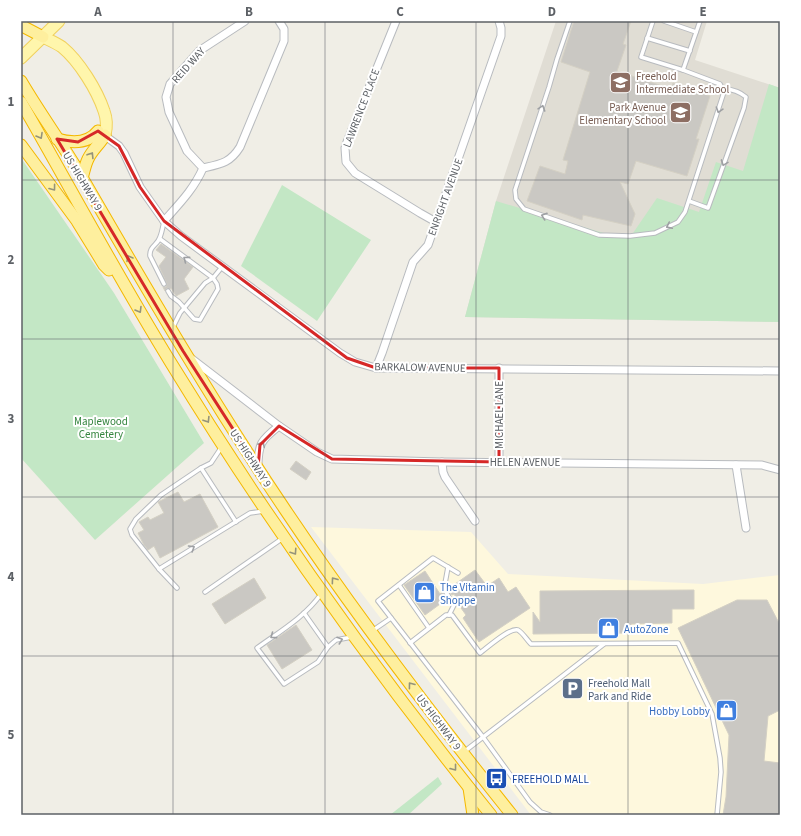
<svg xmlns="http://www.w3.org/2000/svg" width="801" height="836" font-family="'Source Sans 3',sans-serif">
<style>
.commercial{fill:#fef8dd}
.education{fill:#e0ddd4}
.green{fill:#c3e7c5}
.building{fill:#cac8c3;stroke:#d4d0c4}
.lines{fill:none;stroke-linecap:round;stroke-linejoin:round}
.service-casing{stroke:#b8bbbf;stroke-width:5.5}
.minor-casing{stroke:#b8bbbf;stroke-width:9}
.primary-casing{stroke:#f1d15d;stroke-width:13}
.trunk-casing{stroke:#f4b801;stroke-width:13}
.service{stroke:#fff;stroke-width:3.5}
.minor{stroke:#fff;stroke-width:7}
.primary{stroke:#fff6ac;stroke-width:11}
.trunk{stroke:#feef9e;stroke-width:11}
.oneway{stroke:#9ea0a3}
.oneway2{stroke:#95937a}
.marked{fill:none;stroke:#d62828;stroke-width:3;stroke-linejoin:round}
.grid{fill:none;stroke:#5d6166;stroke-width:1;stroke-opacity:0.55}
.labels{text-anchor:middle;stroke-width:4;stroke-linejoin:round;paint-order:stroke}
.street-label{font-size:11px;fill:#5d6166;stroke:#fff}
.education-label{font-size:11px;fill:#785e54;stroke:#fff;text-anchor:start}
.park-label{font-size:11px;fill:#35853f;stroke:#fff}
.shop-label{font-size:11px;fill:#366cbe;stroke:#fff;text-anchor:start}
.service-label{font-size:11px;fill:#4e5e75;stroke:#fff;text-anchor:start}
.transit-label{font-size:11px;fill:#164399;stroke:#fff;text-anchor:start}
.neatline{fill:none;stroke:#5d6166;stroke-width:1.5}
.grid-label{font-size:13px;text-anchor:middle;font-weight:bold;fill:#5d6166}
</style>
<rect width="100%" height="100%" fill="#f0eee6"/>
<polygon class="commercial" points="311,527 471,532 508,574 703,584 780,575 780,815 531,815"/>
<polygon class="education" points="556,21 707,21 695,60 780,88 780,322 465,317 496,201"/>
<g class="green">
<polygon points="769,84 780,88 780,322 465,317 496,201 617,237 631,236 657,198 699,212 716,162 743,171"/>
<polygon points="21,158 114,293 204,443 95,540 21,458"/>
<polygon points="282,185 371,240 317,321 241,266"/>
<polygon points="438,777 442,784 408,815 390,815"/>
</g>
<g class="building">
<polygon points="574,21 631,21 623,44 626,45 617,71 671,89 673,83 710,96 696,139 699,139 687,176 636,161 628,184 620,182 635,214 631,226 583,215 582,220 527,201 540,166 565,174 568,161 563,160 590,72 561,62"/>
<polygon points="161,244 193,267 184,279 189,289 176,296 172,289 167,288 165,291 163,287 166,287 167,284 159,266 166,257 156,250"/>
<polygon points="296,461 311,472 306,480 290,469"/>
<polygon points="178,492 184,502 200,494 218,527 160,558 154,546 148,550 144,545 138,533 144,530 139,522 148,517 150,520 164,513 158,502"/>
<polygon points="475,570 487,586 499,578 508,592 516,587 530,608 479,642 463,618 466,615 461,608 462,607 454,594 452,595 448,589"/>
<polygon points="425,571 440,594 442,592 447,599 425,615 404,585"/>
<polygon points="254,578 266,598 225,624 212,604"/>
<polygon points="694,590 694,609 672,609 672,623 631,624 631,633 533,634 533,612 540,622 540,591"/>
<polygon points="737,600 767,600 780,625 780,710 768,716 764,761 780,763 780,803 778,815 723,815 726,797 729,735 678,628"/>
<polygon points="296,625 312,650 282,669 267,645"/>
</g>
<g class="lines">
<defs>
<g id="service">
<polyline points="570,21 557,59 549,87 515,190 516,199 524,209 599,235 630,236 655,233 678,222 685,212 724,92 720,84 683,70 641,57 653,21"/>
<polyline points="664,21 696,32"/>
<polyline points="647,38 690,51"/>
<polyline points="683,70 700,21"/>
<path d="M689,201L708,208L744,108L746,97C739,91 730,89 722,88"/>
<path d="M164,221C163,226 162,232 160,237C158,245 149,246 150,256L164,284"/>
<polyline points="160,239 213,278 217,284 218,289 200,320 194,319 179,302 171,296 168,291"/>
<polyline points="173,327 180,313 205,283 213,278 222,267"/>
<polyline points="201,468 211,463 221,448"/>
<polyline points="448,567 444,589 454,605 449,615"/>
<polyline points="159,569 250,513 264,511"/>
<polyline points="458,573 433,558 378,601 483,737 530,802 541,812 550,815"/>
<polyline points="399,585 429,628"/>
<polyline points="177,588 159,569 132,535 130,529 136,519 161,495 201,468 236,522"/>
<polyline points="205,592 283,538"/>
<path d="M321,594C305,617 279,632 257,648L284,684L318,662L328,647L336,640L352,637"/>
<polyline points="304,613 328,647"/>
<polyline points="372,631 391,618"/>
<path d="M410,643L446,615H452L480,653C487,648 510,627 518,630C523,633 527,640 531,644L678,643L712,714L720,758L721,772L717,815"/>
<polyline points="465,751 604,644"/>
</g>
<g id="minor">
<path d="M245,21L199,51L170,84L166,97L169,112L187,151L203,168C221,164 230,163 240,147L284,41V29L279,21"/>
<polyline points="396,21 347,142 345,148 346,162 355,173 420,213 436,222"/>
<polyline points="101,133 119,146 124,153 140,187 164,221 181,236 340,353 355,362 376,368 780,371"/>
<path d="M164,221C179,204 194,189 203,168"/>
<polyline points="192,359 279,426 317,452 332,459 442,462 762,465 780,470"/>
<polyline points="376,368 382,353 413,262 428,245 436,222 501,36 501,28 499,21"/>
<polyline points="499,368 499,462"/>
<polyline points="442,462 443,472 445,477 475,521"/>
<polyline points="736,465 746,528"/>
<path d="M258,467C258,444 261,440 279,426"/>
</g>
<g id="primary">
<path d="M43,37C49,40 56,43 62,47C79,61 97,90 104,111C107,119 107,127 105,135"/>
<polyline points="21,58 59,21"/>
</g>
<g id="trunk">
<polyline points="21,24 24,27 43,37"/>
<path d="M21,81C42,117 67,150 87,186C150,295 214,404 284,508C355,614 432,715 512,815"/>
<path d="M21,102C71,189 118,277 171,363C267,520 375,671 491,815"/>
<path d="M57,139C71,143 88,144 98,131"/>
<polyline points="21,145 77,221 104,265 109,270"/>
<path d="M82,178C84,172 85,165 88,159C92,150 100,144 105,135"/>
<polyline points="469,788 473,815"/>
</g>
</defs>
<use href="#service" class="service-casing"/>
<use href="#minor" class="minor-casing"/>
<use href="#primary" class="primary-casing"/>
<use href="#trunk" class="trunk-casing"/>
<use href="#service" class="service"/>
<use href="#minor" class="minor"/>
<use href="#primary" class="primary"/>
<use href="#trunk" class="trunk"/>
</g>
<defs><path id="oneway-chevron" d="M-2-3.5L2.5 0L-2 3.5" fill="none" stroke-width="1.6" stroke-linecap="round" stroke-linejoin="round"/></defs>
<g class="oneway">
<use href="#oneway-chevron" transform="translate(542 108) rotate(-72)"/>
<use href="#oneway-chevron" transform="translate(719 110) rotate(108)"/>
<use href="#oneway-chevron" transform="translate(724 163) rotate(110)"/>
<use href="#oneway-chevron" transform="translate(544 216) rotate(-161)"/>
<use href="#oneway-chevron" transform="translate(669 226) rotate(154)"/>
<use href="#oneway-chevron" transform="translate(186 259) rotate(-143)"/>
<use href="#oneway-chevron" transform="translate(262 444) rotate(-63)"/>
<use href="#oneway-chevron" transform="translate(192 548) rotate(-31)"/>
<use href="#oneway-chevron" transform="translate(273 636) rotate(144)"/>
<use href="#oneway-chevron" transform="translate(340 640) rotate(-19)"/>
</g>
<g class="oneway2">
<use href="#oneway-chevron" transform="translate(40 136) rotate(60)"/>
<use href="#oneway-chevron" transform="translate(91 155) rotate(-58)"/>
<use href="#oneway-chevron" transform="translate(53 188) rotate(53)"/>
<use href="#oneway-chevron" transform="translate(129 258) rotate(-121)"/>
<use href="#oneway-chevron" transform="translate(139 310) rotate(59)"/>
<use href="#oneway-chevron" transform="translate(207 420) rotate(58)"/>
<use href="#oneway-chevron" transform="translate(294 552) rotate(56)"/>
<use href="#oneway-chevron" transform="translate(334 580) rotate(-126)"/>
<use href="#oneway-chevron" transform="translate(411 685) rotate(-127)"/>
<use href="#oneway-chevron" transform="translate(454 768) rotate(52)"/>
</g>
<path class="marked" d="M98,131L119,146L140,187L164,221L347,358L376,368H499V462L332,459L279,426L260,445L258,468L183,351L57,139L78,142Z"/>
<path class="grid" d="M173,21V815M325,21V815M476,21V815M628,21V815M21,180H780M21,339H780M21,497H780M21,656H780"/>
<defs>
<symbol id="school-square" viewBox="-11 -11 22 22"><rect x="-9" y="-9" width="18" height="18" rx="4" fill="#8d6e63" stroke="#fff"/><path d="M0-5L7-2L0 1L-7-2ZM-4 1L0 2.5L4 1V4Q0 6-4 4Z" fill="#fff"/></symbol>
<symbol id="shop-square" viewBox="-11 -11 22 22"><rect x="-9" y="-9" width="18" height="18" rx="4" fill="#3f7fe0" stroke="#fff"/><path d="M-5-2.5h2.3a2.7 3.5 0 0 1 5.4 0H5L5.5 6h-11ZM-1.5-2.5h3a1.5 2.3 0 0 0-3 0Z" fill="#fff"/></symbol>
<symbol id="parking-square" viewBox="-11 -11 22 22"><rect x="-9" y="-9" width="18" height="18" rx="4" fill="#5c6f8a" stroke="#fff"/><path d="M-3.5-5.5H1a3.5 3.5 0 0 1 0 7H-1V5.5H-3.5ZM-1-3.4V-.6H.8a1.4 1.4 0 0 0 0-2.8Z" fill="#fff"/></symbol>
<symbol id="bus-square" viewBox="-11 -11 22 22"><rect x="-9" y="-9" width="18" height="18" rx="4" fill="#1a4fb4" stroke="#fff"/><path d="M-5-6H5V4H4V6H2V4H-2V6H-4V4H-5ZM-3.5-4V0h7V-4ZM-3.5 1.2v1.5H-2V1.2ZM2 1.2v1.5H3.5V1.2Z" fill="#fff"/></symbol>
</defs>
<g fill-rule="evenodd">
<use href="#school-square" x="608" y="70" width="25" height="25"/>
<use href="#school-square" x="668" y="100" width="25" height="25"/>
<use href="#shop-square" x="412" y="580" width="25" height="25"/>
<use href="#shop-square" x="596" y="616" width="25" height="25"/>
<use href="#parking-square" x="560" y="676" width="25" height="25"/>
<use href="#shop-square" x="714" y="698" width="25" height="25"/>
<use href="#bus-square" x="484" y="766" width="25" height="25"/>
</g>
<g class="labels">
<g class="street-label">
<text transform="translate(188 65) rotate(-48)" y="4">REID WAY</text>
<text transform="translate(361 108) rotate(-69)" y="4">LAWRENCE PLACE</text>
<text transform="translate(83 181) rotate(59)" y="4">US HIGHWAY 9</text>
<text transform="translate(445 197) rotate(-70)" y="4">ENRIGHT AVENUE</text>
<text transform="translate(420 367) rotate(1)" y="4">BARKALOW AVENUE</text>
<text transform="translate(499 415) rotate(-90)" y="4">MICHAEL LANE</text>
<text transform="translate(251 458) rotate(57)" y="4">US HIGHWAY 9</text>
<text x="525" y="466">HELEN AVENUE</text>
<text transform="translate(439 722) rotate(53)" y="4">US HIGHWAY 9</text>
</g>
<g class="education-label">
<text x="636" y="80">Freehold<tspan x="636" dy="13">Intermediate School</tspan></text>
<text x="666" y="111" text-anchor="end">Park Avenue<tspan x="666" dy="13">Elementary School</tspan></text>
</g>
<g class="park-label">
<text x="101" y="425">Maplewood<tspan x="101" dy="13">Cemetery</tspan></text>
</g>
<g class="shop-label">
<text x="440" y="591">The Vitamin<tspan x="440" dy="13">Shoppe</tspan></text>
<text x="624" y="633">AutoZone</text>
<text x="710" y="715" text-anchor="end">Hobby Lobby</text>
</g>
<g class="service-label">
<text x="588" y="687">Freehold Mall<tspan x="588" dy="13">Park and Ride</tspan></text>
</g>
<g class="transit-label">
<text x="512" y="783">FREEHOLD MALL</text>
</g>
</g>
<rect width="801" height="836" fill="none" stroke="#ffffff" stroke-width="44"/>
<rect x="22" y="22" width="757" height="792" class="neatline"/>
<g class="grid-label">
<text x="98" y="16">A</text>
<text x="249" y="16">B</text>
<text x="400" y="16">C</text>
<text x="552" y="16">D</text>
<text x="703" y="16">E</text>
<text x="11" y="106">1</text>
<text x="11" y="264">2</text>
<text x="11" y="423">3</text>
<text x="11" y="581">4</text>
<text x="11" y="739">5</text>
</g>
</svg>
